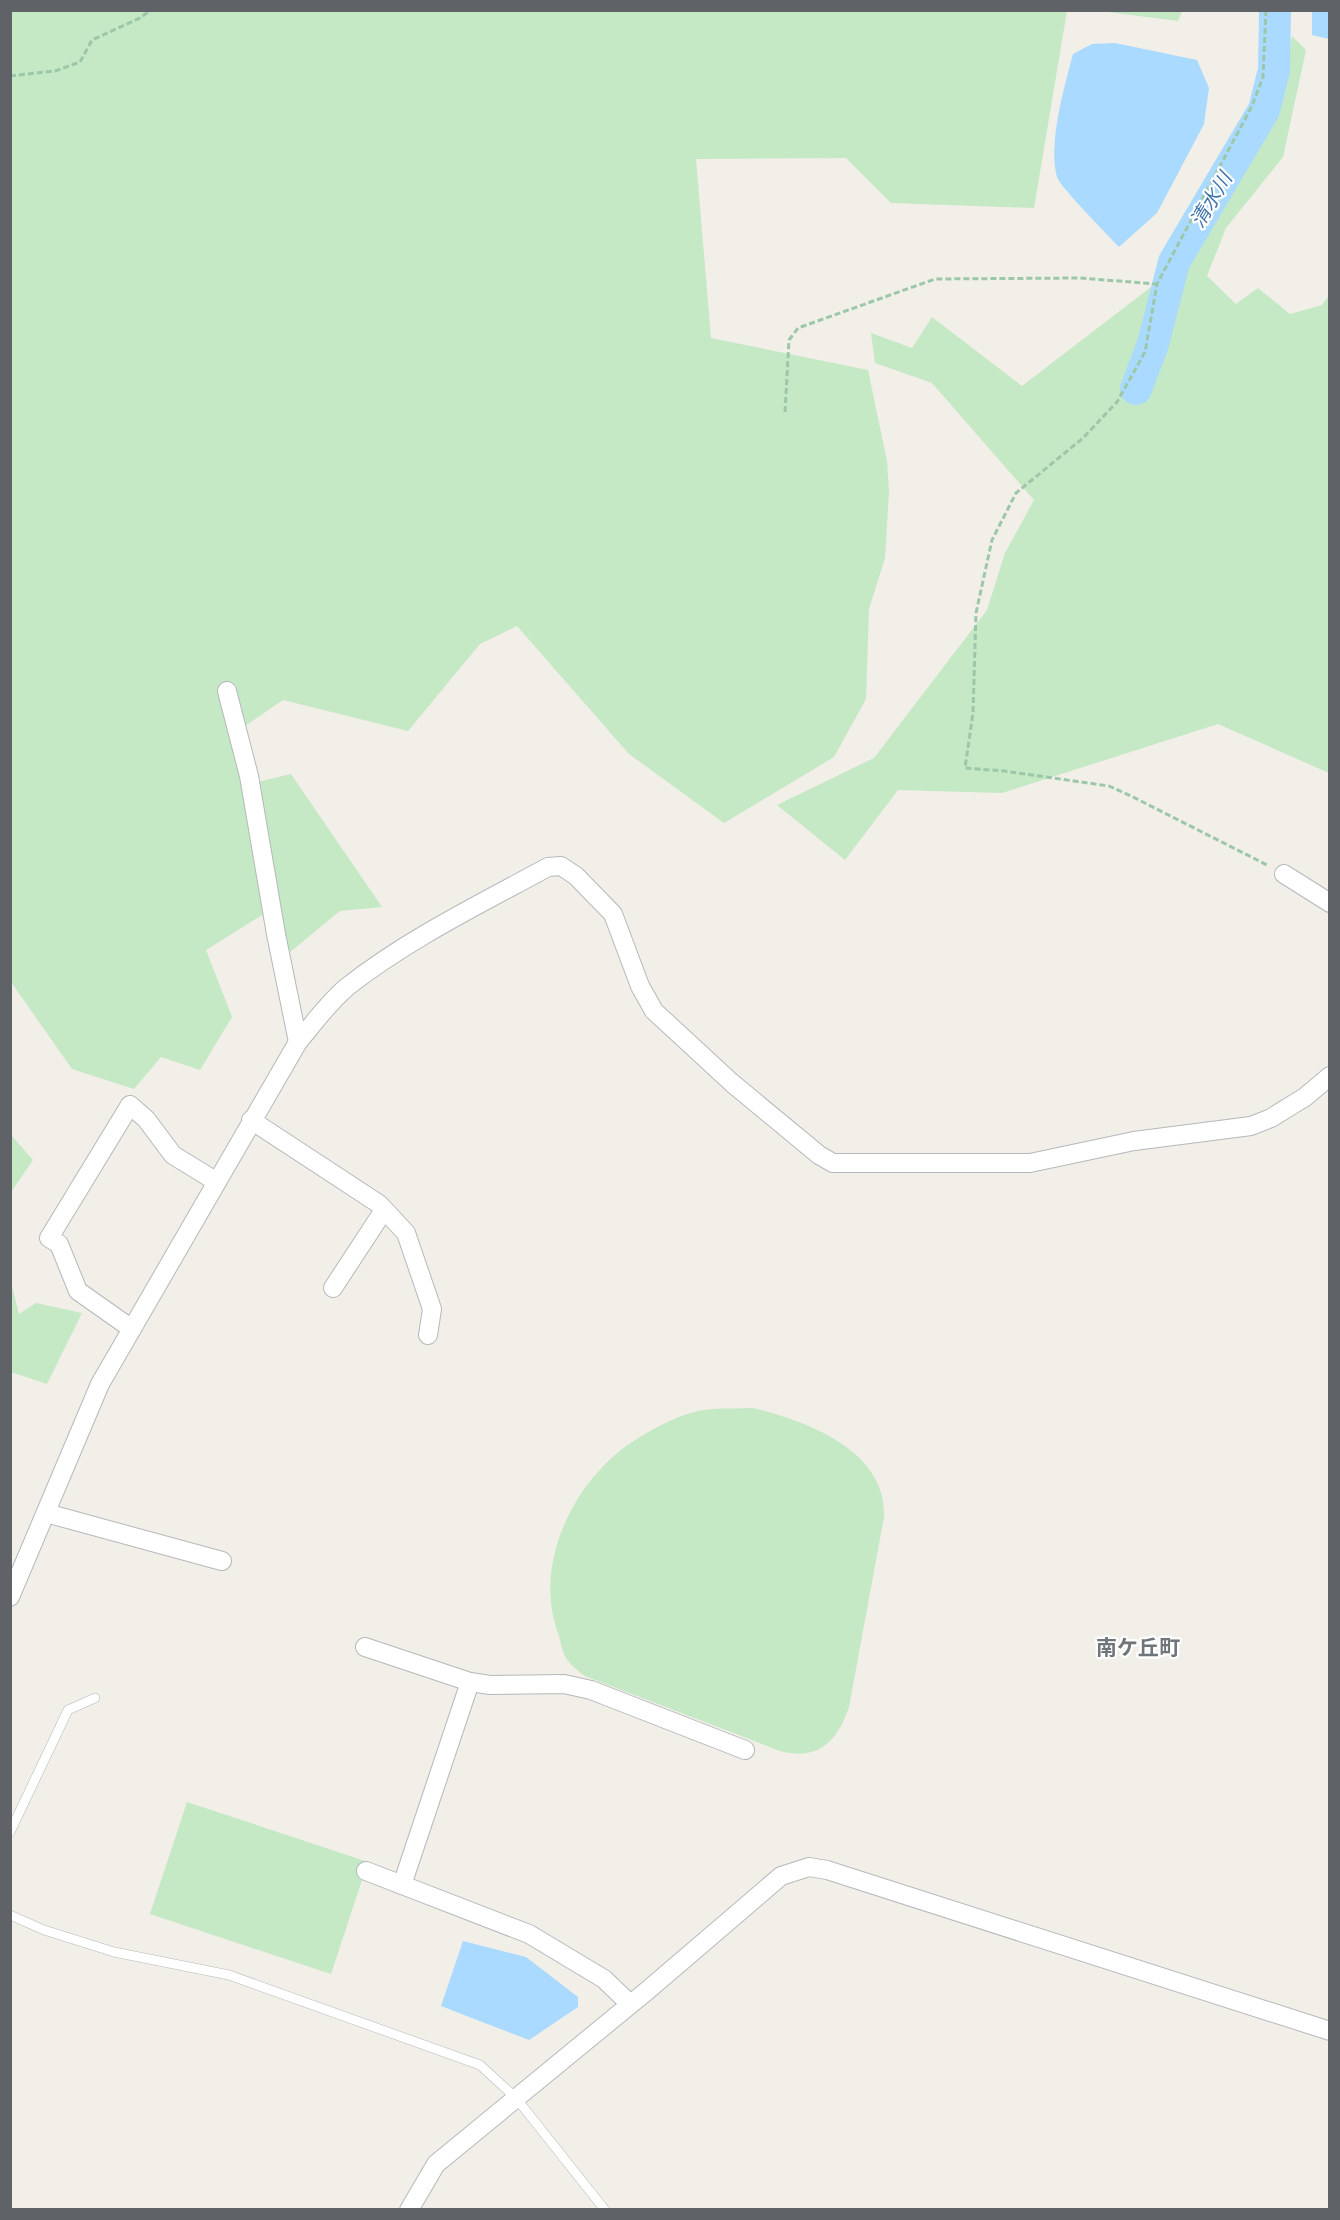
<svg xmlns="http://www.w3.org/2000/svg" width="1340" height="2220" font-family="'Archivo Narrow','Noto Sans JP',sans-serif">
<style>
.green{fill:#c5e8c5}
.water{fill:#aadaff}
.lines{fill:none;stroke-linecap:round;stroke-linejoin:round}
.river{stroke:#aadaff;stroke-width:32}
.lane-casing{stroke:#b5b8bc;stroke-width:10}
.street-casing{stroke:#b5b8bc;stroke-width:20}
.path{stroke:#9cc7a9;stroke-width:3;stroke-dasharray:6 3;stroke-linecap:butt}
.lane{stroke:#fff;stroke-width:9}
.street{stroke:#fff;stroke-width:18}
.labels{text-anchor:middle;stroke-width:4.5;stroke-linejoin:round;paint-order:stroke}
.water-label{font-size:20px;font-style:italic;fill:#4174aa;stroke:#fff}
.quarter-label{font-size:21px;font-weight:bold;fill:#70757a;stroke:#fff}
</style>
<rect width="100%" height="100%" fill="#f1efe8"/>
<g class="green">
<polygon points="10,11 1067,11 1034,208 891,203 846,158 696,159 711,338 868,370 887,461 889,492 885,558 869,609 866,699 834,757 724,823 629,754 517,626 480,644 408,731 283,700 229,737 242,786 291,774 382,907 340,911 290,952 267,912 206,950 232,1017 200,1070 161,1057 134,1089 72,1069 11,982"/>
<polygon points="1100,11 1182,11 1178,21"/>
<polygon points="1292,36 1306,50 1283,157 1226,228 1207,276 1236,304 1258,288 1290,314 1322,305 1329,295 1329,773 1218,724 1002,793 898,790 845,860 777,805 874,758 987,610 1005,553 1034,500 932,383 875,363 871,333 912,348 932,317 1022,386 1198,251 1273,115"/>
<polygon points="11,1135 33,1160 11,1192"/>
<polygon points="10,1278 19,1314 36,1303 82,1313 47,1384 11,1372"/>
<path d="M753,1408C806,1421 887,1450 884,1517L849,1707C837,1742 818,1761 780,1751L585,1676C560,1658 565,1654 556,1627C535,1560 575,1480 632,1442C651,1430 672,1418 694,1412C712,1407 734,1409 753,1408Z"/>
<polygon points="187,1802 368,1862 331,1974 150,1914"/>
</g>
<g class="water">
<polygon points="1312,11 1329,11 1329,39 1312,35"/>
<path d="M1115,43L1197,60L1209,88L1204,124L1157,213L1119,247C1108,235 1060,187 1057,177C1048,143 1064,88 1073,54L1092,44Z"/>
<polygon points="463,1941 526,1957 578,1997 578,2007 529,2040 441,2006"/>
</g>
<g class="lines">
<polyline class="river" points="1136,389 1153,344 1174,262 1264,110 1274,70 1275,10"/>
<defs>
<g id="lane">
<polyline points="10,1832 68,1710 95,1698"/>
<polyline points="10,1915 44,1930 114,1952 229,1975 480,2065 516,2098 605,2210"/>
</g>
<g id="street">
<polyline points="227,691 249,776 276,934 298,1042"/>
<polyline points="1284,874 1330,903"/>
<polyline points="251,1120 379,1204 406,1233 432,1309 428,1335"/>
<polyline points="333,1288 384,1210"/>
<polyline points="132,1329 78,1291 59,1244 49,1238 130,1105 146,1119 173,1155 217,1182"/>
<polyline points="46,1513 222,1561"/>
<path d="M10,1597L100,1384L298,1042C314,1023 328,1003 347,987C408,939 480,904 548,867L561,866L576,876L613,914L640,986L654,1011L732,1083L819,1155L833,1163H1030L1134,1141L1251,1126L1271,1118L1305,1097L1330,1076"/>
<polyline points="365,1647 470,1682 490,1685 564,1684 591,1690 745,1750"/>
<polyline points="366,1871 529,1934 604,1979 630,2004"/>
<polyline points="402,1885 470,1682"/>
<polyline points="409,2210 436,2164 648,1990 781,1876 809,1867 827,1870 1330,2031"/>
</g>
</defs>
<use href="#lane" class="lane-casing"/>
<use href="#street" class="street-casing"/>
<g class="path">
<polyline points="1266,10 1263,77 1252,106 1157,284 1145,352 1117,402 1083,438 1016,493 992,540 976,613 973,713 965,768 1004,771 1109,786 1133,797 1269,866"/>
<polyline points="10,76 55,71 80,62 92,40 140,18 151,10"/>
<polyline points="785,412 789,340 798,328 935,279 1079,278 1157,284"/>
</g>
<use href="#lane" class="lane"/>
<use href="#street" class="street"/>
</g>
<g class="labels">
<g class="water-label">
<text transform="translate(1211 200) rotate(-59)" y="7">清水川</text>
</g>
<g class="quarter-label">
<text x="1138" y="1655">南ケ丘町</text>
</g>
</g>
<rect width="1340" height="2220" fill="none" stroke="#5f6368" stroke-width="24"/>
</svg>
